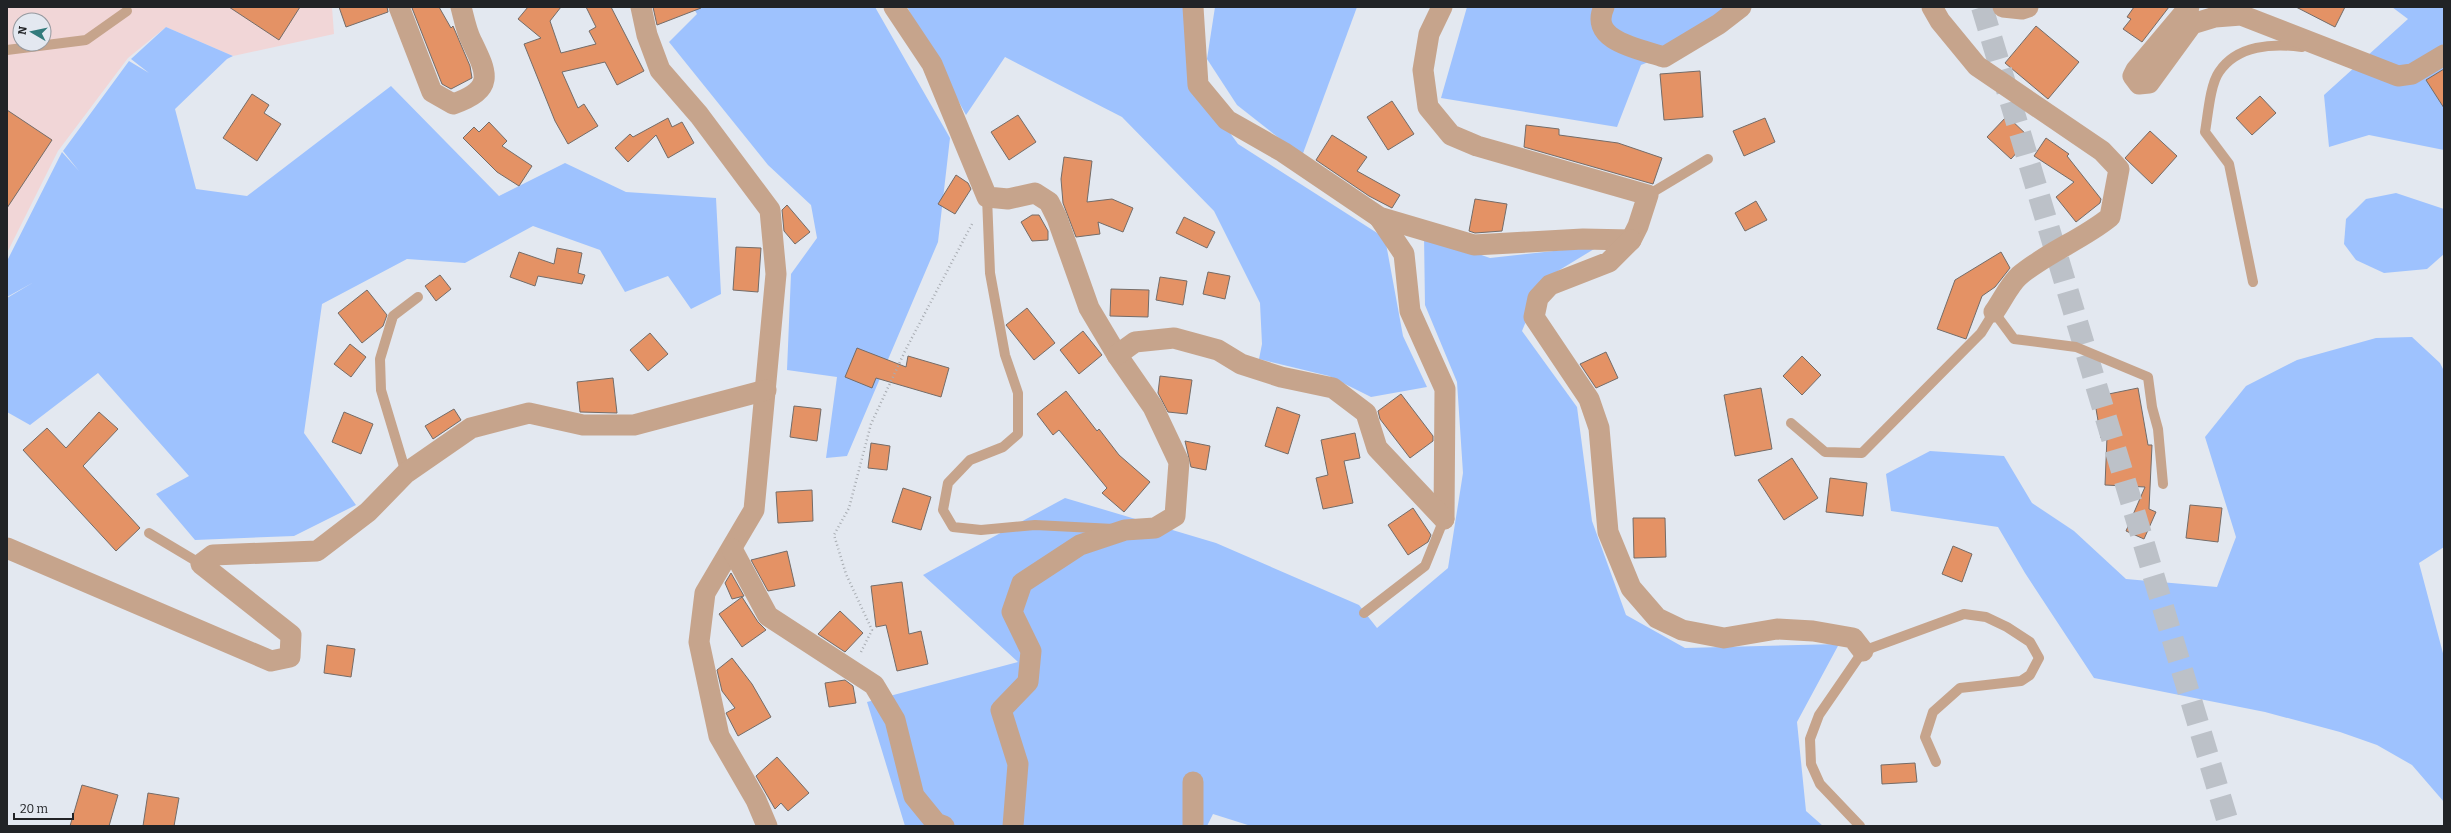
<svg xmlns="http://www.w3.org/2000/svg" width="2451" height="833" font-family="Bitter,serif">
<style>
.industrial{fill:#f1d6d7;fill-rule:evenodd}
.green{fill:#9ec2fe}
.building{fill:#e49265;stroke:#746c68}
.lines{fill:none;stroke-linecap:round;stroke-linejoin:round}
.trunk-tunnel{stroke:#bcc1c8;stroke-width:22;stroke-dasharray:22 11;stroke-linecap:butt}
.path{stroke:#a8acb2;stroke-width:2.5;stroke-dasharray:1 3;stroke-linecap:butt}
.service{stroke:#c6a48c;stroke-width:10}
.minor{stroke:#c6a48c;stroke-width:21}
</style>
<rect width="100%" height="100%" fill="#e3e8f0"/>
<path class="industrial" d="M7,7H332L334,34L233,56L166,27L128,58L58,151L7,253ZM20,20H44V44H20Z"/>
<g class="green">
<polygon points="693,7 875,7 950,138 938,242 847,456 826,458 837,377 787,370 791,274 817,238 811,205 768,165 669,42 697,14"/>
<polygon points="907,7 1184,7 1188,75 1238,144 1385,238 1403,336 1427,387 1371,397 1329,376 1259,359 1262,344 1260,303 1214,211 1122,117 1005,57 966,115"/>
<polygon points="1215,7 1357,7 1302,156 1237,105 1207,59"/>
<polygon points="1467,7 1743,7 1711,37 1641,65 1617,127 1441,98"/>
<polygon points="2392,7 2444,7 2444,150 2369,135 2329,147 2324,95 2408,19"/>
<polygon points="166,27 233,56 227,59 175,109 196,189 247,196 391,86 499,196 565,163 626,192 716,198 721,294 691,309 668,276 625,292 600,250 533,226 465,263 407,259 322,304 304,433 356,505 294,536 195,540 156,494 189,476 98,373 30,425 7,412 7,298 34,282 7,297 7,261 62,152 79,171 63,151 129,61 149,73 131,59"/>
<polygon points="2396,193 2444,209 2444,254 2427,269 2384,273 2356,260 2344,244 2346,219 2366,199"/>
<polygon points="1424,235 1490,258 1599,246 1543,280 1522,331 1577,407 1592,521 1626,615 1685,648 1839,644 1797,722 1806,811 1823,826 1251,826 1213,814 1207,826 905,826 867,702 1018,662 923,575 1065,498 1216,543 1359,605 1377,628 1448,568 1463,473 1457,382 1425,305"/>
<polygon points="2412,337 2440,363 2444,371 2444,547 2419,563 2444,657 2444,802 2412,765 2377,745 2340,732 2265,712 2094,678 2025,573 1998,527 1891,511 1886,474 1930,451 2004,456 2032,503 2074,531 2126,579 2217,587 2236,537 2205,437 2246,386 2297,360 2376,338"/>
</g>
<g class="building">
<polygon points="229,7 300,7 279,40"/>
<polygon points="339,7 387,7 388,12 346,27"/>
<polygon points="414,7 439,7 451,28 453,26 470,66 472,78 451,89 442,84 412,8"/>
<polygon points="528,7 561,7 550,21 561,53 596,44 589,31 596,27 586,7 611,7 644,71 617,85 605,62 562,72 578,108 584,104 598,126 568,144 555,121 524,44 541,38 518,19"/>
<polygon points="653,7 701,7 701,8 657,25"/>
<polygon points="2134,7 2169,7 2142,42 2123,29 2131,19 2127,17"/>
<polygon points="2296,7 2345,7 2335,27"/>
<polygon points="2036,26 2079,62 2048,99 2005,63"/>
<polygon points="2444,69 2444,108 2426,80"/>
<polygon points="1700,71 1703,117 1664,120 1660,74"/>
<polygon points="252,94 269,105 264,113 281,124 257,161 223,138"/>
<polygon points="2260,96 2276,113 2252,135 2236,118"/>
<polygon points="1392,101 1414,134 1388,150 1367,117"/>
<polygon points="7,110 52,140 7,208"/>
<polygon points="1018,115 1036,142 1009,160 991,132"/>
<polygon points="2007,116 2030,138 2011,159 1987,137"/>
<polygon points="668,118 672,127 682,122 694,143 668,158 656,135 628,162 615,148 630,134 633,137"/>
<polygon points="1765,118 1775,142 1744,156 1733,131"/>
<polygon points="489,122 507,141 502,146 532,166 519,186 497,172 463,138 474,127 479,132"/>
<polygon points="1526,125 1559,129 1559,135 1618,143 1662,158 1653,184 1524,147"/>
<polygon points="2150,131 2177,156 2152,184 2125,158"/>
<polygon points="1332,135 1367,157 1357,171 1400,195 1392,208 1369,196 1316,160"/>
<polygon points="2046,138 2069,154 2067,156 2101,199 2100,203 2076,222 2056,197 2074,182 2034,156"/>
<polygon points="1064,157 1092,161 1087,202 1112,199 1133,208 1123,232 1098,222 1100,234 1076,237 1063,203 1061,179"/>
<polygon points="956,175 968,183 971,189 955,214 938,204"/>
<polygon points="1475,199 1507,204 1502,231 1475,233 1469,231"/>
<polygon points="1756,201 1767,220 1745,231 1735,213"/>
<polygon points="787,205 810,232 795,244 784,231 782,210"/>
<polygon points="1032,215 1039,215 1048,231 1048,240 1032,241 1021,222"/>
<polygon points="1184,217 1215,232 1207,248 1176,233"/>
<polygon points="736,247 761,248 758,292 733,290"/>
<polygon points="557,248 582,253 578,273 585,275 582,284 538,276 535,286 510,277 519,252 554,264"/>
<polygon points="2001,252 2010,268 1995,287 1982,296 1966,339 1937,329 1955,280"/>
<polygon points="1208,272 1230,276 1225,299 1203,294"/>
<polygon points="440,275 451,289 436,301 425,286"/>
<polygon points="1160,277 1187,281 1183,305 1156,300"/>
<polygon points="1111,289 1149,290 1148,317 1110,316"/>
<polygon points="367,290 387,315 383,326 362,343 338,313"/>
<polygon points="1027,308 1055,343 1034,360 1006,325"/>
<polygon points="1083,331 1102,355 1079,374 1060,350"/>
<polygon points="650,333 668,354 648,371 630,350"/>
<polygon points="350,344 366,357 351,377 334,364"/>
<polygon points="857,348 906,367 908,356 949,368 941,397 876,378 872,388 845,377"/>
<polygon points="1606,352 1618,378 1596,388 1580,364"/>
<polygon points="1802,356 1821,375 1802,395 1783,376"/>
<polygon points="1160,376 1192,380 1187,414 1168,412 1158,393"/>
<polygon points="613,378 617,413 580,412 577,382"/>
<polygon points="1761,388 1772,449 1735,456 1724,395"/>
<polygon points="2138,388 2148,445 2152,445 2149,509 2156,512 2144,539 2126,531 2145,487 2105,485 2107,437 2101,438 2094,397"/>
<polygon points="1066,391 1097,431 1099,429 1119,455 1150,482 1124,512 1102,493 1107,488 1059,430 1053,435 1037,414"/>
<polygon points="1401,394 1433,436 1433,441 1410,458 1380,419 1378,411"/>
<polygon points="794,406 821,409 817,441 790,437"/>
<polygon points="1277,407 1300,415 1288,454 1265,446"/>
<polygon points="454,409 461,420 433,439 425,426"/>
<polygon points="99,412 118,429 83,466 140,528 116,551 23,450 47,428 66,448"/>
<polygon points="344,412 373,424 361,454 332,442"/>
<polygon points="1355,433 1360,458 1344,461 1353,503 1323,509 1316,478 1328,475 1321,440"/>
<polygon points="1185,441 1210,446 1206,470 1191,467"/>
<polygon points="871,443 890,446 887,470 868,468"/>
<polygon points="1792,458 1818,498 1784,520 1758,480"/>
<polygon points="1830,478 1867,483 1863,516 1826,512"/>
<polygon points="903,488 931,497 921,530 892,522"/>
<polygon points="812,490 813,521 778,523 776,492"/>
<polygon points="2190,505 2222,508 2218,542 2186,538"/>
<polygon points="1413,508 1431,535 1428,542 1408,555 1388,525"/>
<polygon points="1633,518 1665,518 1666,557 1634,558"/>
<polygon points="1953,546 1972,554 1962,582 1942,574"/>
<polygon points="787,551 795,586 768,591 751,560"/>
<polygon points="731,573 744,596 732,599 725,583"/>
<polygon points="902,582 909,634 921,631 928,664 897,671 886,625 876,627 871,586"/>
<polygon points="742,597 758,622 766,630 742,647 719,614"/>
<polygon points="840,611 863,633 845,652 818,634"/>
<polygon points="327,645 355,649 351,677 324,673"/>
<polygon points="732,658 752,684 771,717 738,736 726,713 735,708 722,691 717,670"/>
<polygon points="845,680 853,686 856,703 829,707 825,683"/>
<polygon points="777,757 809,793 788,811 781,803 775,809 756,776"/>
<polygon points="1915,763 1917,782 1882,784 1881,765"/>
<polygon points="82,785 118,795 109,826 70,826"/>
<polygon points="148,793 179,798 174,826 143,826"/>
</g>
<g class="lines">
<polyline class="trunk-tunnel" points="1982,7 2229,826"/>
<polyline class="path" points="861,652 872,630 846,574 834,535 849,508 871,424 906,349 972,224"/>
<g class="service">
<polyline points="7,50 86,40 127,11"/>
<polyline points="1648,195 1708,159"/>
<polyline points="987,197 990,273 1005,355 1018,393 1018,434 1003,447 970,460 948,483 943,510 953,527 981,530 1035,525 1114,529"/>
<path d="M2253,282L2229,164L2205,132C2208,115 2210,85 2219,72C2237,45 2273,43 2302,47"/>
<polyline points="1791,423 1825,452 1862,453 1981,333 1994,312 2014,339 2076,347 2148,377 2152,407 2158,429 2163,484"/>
<polyline points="406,473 381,390 380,359 393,316 418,297"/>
<polyline points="149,533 201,564"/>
<polyline points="1364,613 1425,566 1444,519"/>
<polyline points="1860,826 1820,784 1811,764 1810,739 1819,715 1863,651 1964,614 1986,617 2007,627 2030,642 2039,658 2030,675 2021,681 1960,688 1933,712 1925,737 1936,762"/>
</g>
<g class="minor">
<path d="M399,7L432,92L453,104C496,89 487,73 471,40C466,30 464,18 461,7"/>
<polyline points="641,7 647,35 660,70 699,115 770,210 776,274 754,510 705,593 699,642 719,736 756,800 767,826"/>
<polyline points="894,7 932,64 987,197 1008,199 1035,193 1049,202 1057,218 1089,308 1117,355 1153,407 1179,462 1175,516 1155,528 1125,530 1080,545 1022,583 1012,612 1031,651 1028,682 1001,710 1018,764 1013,826"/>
<polyline points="1193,7 1198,85 1227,120 1283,152 1379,217 1474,245 1583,239 1631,240 1638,226 1648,195 1477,146 1451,135 1428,107 1423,70 1429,34 1442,7"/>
<path d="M1604,7C1588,41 1640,49 1664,57L1719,24L1741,7"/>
<path d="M1932,7L1940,21L1977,66L2102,151L2119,169L2110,217C2082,240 2047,252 2019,276C2009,285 2002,301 1994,312"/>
<polyline points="2003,7 2022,9 2028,7"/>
<polyline points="2189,7 2136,70 2133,76 2139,84 2149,83 2192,24 2215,17 2241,15 2398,76 2412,74 2444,55"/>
<polyline points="1379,217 1404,254 1410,311 1445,389 1444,519"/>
<polyline points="1631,240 1609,262 1550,285 1538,298 1534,317 1589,399 1599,428 1608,532 1631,588 1657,618 1682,630 1724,638 1777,629 1813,631 1853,638 1863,651"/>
<polyline points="1117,355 1135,342 1174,338 1218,350 1241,364 1281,377 1333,388 1366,413 1377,448 1444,519"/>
<polyline points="7,548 271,661 290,657 291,635 201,564 213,555 317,551 368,512 406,473 471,428 529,413 583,425 634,425 766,390"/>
<polyline points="732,549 768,616 874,685 895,720 914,796 936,823 944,826"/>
<polyline points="1193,826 1193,782"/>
</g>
</g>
<rect width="2451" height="833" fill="none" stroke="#212326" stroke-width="16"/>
<g transform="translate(32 32) rotate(279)"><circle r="19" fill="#e3e8f0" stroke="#95999f"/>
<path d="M0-3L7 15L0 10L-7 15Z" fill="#327b7c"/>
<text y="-6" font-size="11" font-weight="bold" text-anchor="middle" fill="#212326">N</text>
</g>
<path d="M14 813v6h59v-6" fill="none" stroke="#212326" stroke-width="2"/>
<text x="20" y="813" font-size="12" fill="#212326" stroke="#e3e8f0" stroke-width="3" paint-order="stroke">20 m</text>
</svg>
